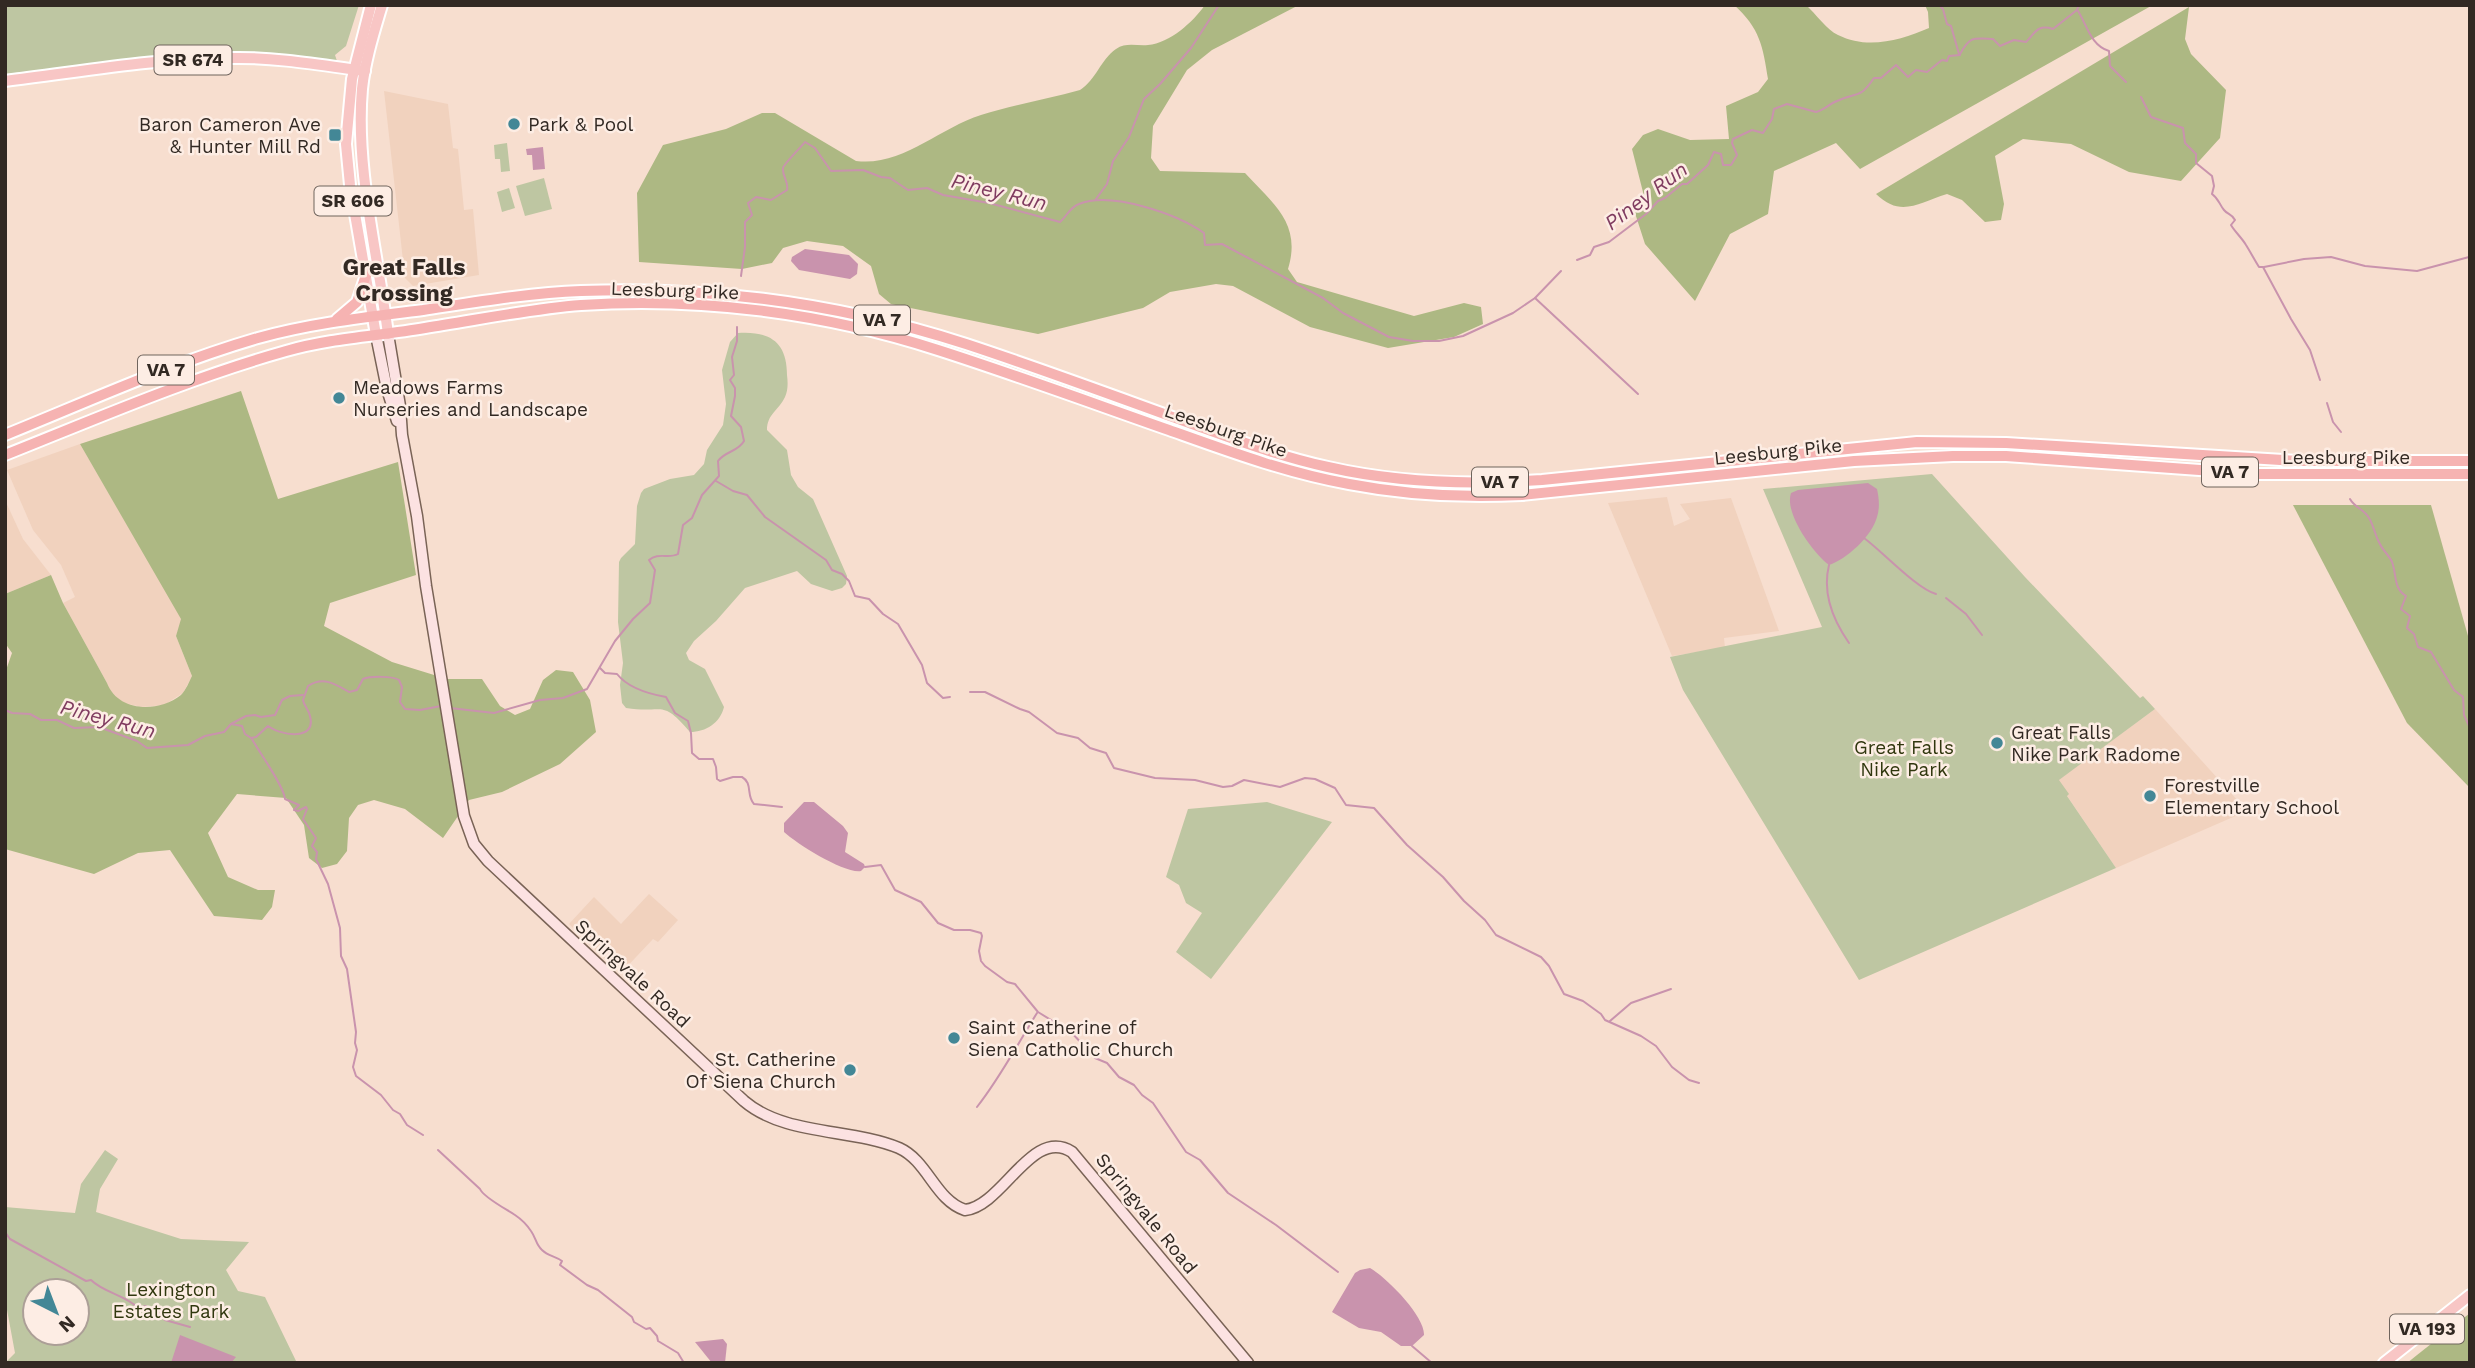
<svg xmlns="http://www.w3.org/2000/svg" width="2475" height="1368" font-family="'Work Sans',sans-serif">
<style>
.built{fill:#f1d2be}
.green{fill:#bec6a2;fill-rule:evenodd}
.forest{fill:#adb883}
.water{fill:#c993ad}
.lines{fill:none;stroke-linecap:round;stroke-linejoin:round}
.stream{stroke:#c993ad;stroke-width:2}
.secondary-casing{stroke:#796356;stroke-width:13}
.primary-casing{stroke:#fff;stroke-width:14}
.trunk-casing{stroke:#fff;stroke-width:14}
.secondary{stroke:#fce2e2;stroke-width:10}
.primary{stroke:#f8c6c5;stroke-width:10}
.trunk{stroke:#f6b3b2;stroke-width:10}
.poi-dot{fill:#438796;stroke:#fdede4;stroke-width:2.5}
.labels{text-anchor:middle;stroke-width:5;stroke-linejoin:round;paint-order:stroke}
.shield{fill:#fdede4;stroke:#6f645d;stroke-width:2}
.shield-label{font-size:18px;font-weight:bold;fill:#322923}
.poi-label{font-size:19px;fill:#322923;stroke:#fdede4;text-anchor:start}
.street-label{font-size:19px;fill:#322923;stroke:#fdede4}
.park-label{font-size:19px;fill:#30370e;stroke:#fdede4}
.water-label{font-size:21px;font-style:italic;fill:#803c60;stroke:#fdede4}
.quarter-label{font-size:23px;font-weight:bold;fill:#322923;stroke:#fdede4}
</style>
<rect width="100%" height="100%" fill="#f7decf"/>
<g class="built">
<polygon points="384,91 448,104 453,148 458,149 464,210 473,209 479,275 413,286 405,278"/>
<polygon points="80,444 182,619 176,636 192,676 183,693 164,705 142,707 123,703 111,695 107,683 63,603 75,597 61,565 33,530 7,470"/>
<polygon points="1667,497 1674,526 1690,519 1680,504 1731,498 1779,631 1724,638 1725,648 1672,656 1608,503"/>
<polygon points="5,500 23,539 51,575 5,594"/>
<polygon points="2155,709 2247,811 2116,868 2057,781"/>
<polygon points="649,894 678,920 658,942 653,939 620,974 569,924 594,897 621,924"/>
</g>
<g class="green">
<polygon points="5,5 359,5 346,46 335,55 337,61 283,54 238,52 184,55 5,74"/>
<polygon points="507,143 510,171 501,172 500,159 495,159 494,145"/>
<polygon points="544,178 552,209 525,216 516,186"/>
<polygon points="509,188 515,208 502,212 497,192"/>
<path d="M738,333C770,331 787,342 787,375C788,383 788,390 785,397C779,410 767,414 767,430L787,450L791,475L798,487L813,499L847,576L846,584L842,588L832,591L811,584L797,571L745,588L716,621L694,641L686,653L689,660L705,669L724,707C720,723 706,732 690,732C661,698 664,714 626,708L622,703L620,685L623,663L618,622L619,562L621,558L635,544L637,506L641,493L644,489L670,479L694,475L704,464L707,450L723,425L726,404L722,370L730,342Z"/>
<polygon points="1932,474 2025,577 2140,698 2143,696 2155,709 2059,780 2069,794 2067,796 2116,868 1859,980 1683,690 1670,657 1822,627 1763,489"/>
<polygon points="1267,802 1332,822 1211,979 1176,952 1202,913 1186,903 1179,885 1166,877 1188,809"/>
<path d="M105,1150L118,1159L100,1189L96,1212L181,1239L249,1242L226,1270L238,1291L265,1297L297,1363H5L15,1353L5,1299V1207L75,1213L81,1184ZM35,1291H77V1333H35Z"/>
</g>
<g class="forest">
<path d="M1205,5H1299L1212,50L1187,70L1153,126L1151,158L1160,171L1245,173C1273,204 1302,223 1288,269L1297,282L1414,316L1464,303L1481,307L1483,324L1454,337L1388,348L1310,327L1233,286L1216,284L1170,292L1143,308L1038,334L891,304L879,294L871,266L843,246L807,241L783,248L772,263L742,269L639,262L637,193L663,145L726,129L762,113H775L856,161C902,167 939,128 981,115C1013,105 1047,99 1080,90C1096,80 1101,59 1116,49C1126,42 1136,46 1148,45C1170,43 1193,22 1205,5Z"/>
<path d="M1734,5H1806C1816,14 1827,30 1838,35C1868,50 1901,40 1929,28L1928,12L1925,5L2151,6L1860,169L1836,143L1774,171L1768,214L1730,234L1695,301L1645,244L1634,210L1644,196L1632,149L1643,135L1658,129L1690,140L1729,139L1726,106L1758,92L1768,79C1763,47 1760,28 1734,5Z"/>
<path d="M2189,7L2185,39L2191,54L2226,90L2220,138L2181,181L2129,172L2071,144L2023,139L1995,156L2004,204L2001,220L1985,222L1962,200L1947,194C1918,203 1901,218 1876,194Z"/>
<path d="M241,391L278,499L398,462L416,575L330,603L324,626L392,662L447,679H482L500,706L515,715L530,709L543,680L556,670L573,672L590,700L596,732L560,764L502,792L469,800L443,838L405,809L374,800L358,805L349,818L347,851L337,864L322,868L309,858L304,825L286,798L237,794L208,833L228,877L258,890H275L272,907L262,920L214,916L170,850L138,853L94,874L5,849V673L12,653L5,643V594L51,575L63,603L107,683C118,712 158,713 181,695C186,690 189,682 192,676L176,636L181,619L80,444Z"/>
<polygon points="2293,505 2431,505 2470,643 2470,788 2407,723"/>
<polygon points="2470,1313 2470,1363 2407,1363"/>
</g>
<g class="water">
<polygon points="543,147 545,169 533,170 532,155 527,155 526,149"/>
<polygon points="805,249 849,255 858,264 857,274 850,279 799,270 791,261 792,257"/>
<path d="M1868,483L1877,489C1879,498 1880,508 1877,517C1872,536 1847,559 1829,565C1813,553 1784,513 1791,493L1798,490Z"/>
<path d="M804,802H814L843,826L848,833L845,852L864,864L865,867L861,871C845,874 797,844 784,832V823Z"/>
<path d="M1370,1268C1386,1277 1425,1316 1424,1335L1412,1346H1401L1381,1332L1359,1328L1332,1312L1355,1273L1360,1270Z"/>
<polygon points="180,1335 236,1357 231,1363 171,1363"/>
<polygon points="723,1339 727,1344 725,1363 712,1363 695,1342"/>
</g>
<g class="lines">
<g class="stream">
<polyline points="1939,5 1943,9 1947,24 1951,26 1959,54"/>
<path d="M2078,11C2087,25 2091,46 2109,51L2110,66L2126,82"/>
<path d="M1960,54C1970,36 1973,38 1993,39L2000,46L2014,40L2026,42C2035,33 2037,24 2053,29L2077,10L2079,5"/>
<path d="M2141,97L2151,117L2183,128L2185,143L2196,154V163L2212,176L2214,186L2212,194C2219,199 2219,204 2224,210C2228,215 2232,214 2235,220L2231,225C2235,232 2242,238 2246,245C2251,253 2254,259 2259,267H2263L2291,319L2310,350L2320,380"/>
<polyline points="1096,199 1107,184 1113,161 1129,137 1144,99 1160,84 1191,48 1219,5"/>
<path d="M1577,260L1590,255L1594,247L1609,242L1646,214L1658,201L1665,198L1682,184H1687L1708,165L1714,152L1721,154L1723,165H1731L1737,155L1732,143L1733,139L1752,130L1763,133L1772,119L1774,109L1787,104L1816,112C1824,110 1829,104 1837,101C1858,91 1859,100 1874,78H1881L1896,65L1908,77L1916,70L1927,72L1942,60L1947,61L1949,56L1960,55"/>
<polyline points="2264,267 2304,259 2331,257 2365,266 2417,271 2469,257"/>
<path d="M741,276L745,247V222L752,215L748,203L756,197L771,200L787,190C789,182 782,176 783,168C783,165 802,146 805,142L815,148L831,171L863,170L881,177L890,178L908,190L927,188L943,195L989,203L1060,222C1067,216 1070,207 1079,204C1111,191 1177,214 1204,233L1205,245L1222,244L1323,298L1343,313L1389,337L1413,341H1439L1463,336L1513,313L1535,298L1561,271"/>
<polyline points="1535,298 1638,394"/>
<polyline points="2327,403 2333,422 2341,432"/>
<polyline points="716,481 733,491 747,495 765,517 826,560 832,570 842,574 849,581 855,596 869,599 883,614 898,624 922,665 927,683 943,698 950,697"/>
<path d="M2350,499C2355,508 2364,509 2369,518C2374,526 2375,536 2380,544C2383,551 2389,555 2392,562C2397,575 2393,588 2406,596L2401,609L2410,616L2407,628L2414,634L2418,647L2431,652L2454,690L2463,697L2464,715L2470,728"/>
<path d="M1864,538C1883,552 1917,589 1936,594"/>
<path d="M1829,565C1822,593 1833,620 1849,643"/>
<polyline points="1946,598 1966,614 1982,635"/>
<path d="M600,668L605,673L617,674C628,688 649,694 666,697L675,713L688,721L691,733L692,753L699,759H713L716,767L717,779L720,781L733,777H742C753,783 746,796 754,804L782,807"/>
<polyline points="970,692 985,692 1020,709 1029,712 1057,733 1078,738 1090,748 1106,753 1114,768 1155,778 1195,780 1223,787 1232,786 1244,780 1280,787 1305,778 1315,779 1335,788 1346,805 1374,808 1407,845 1443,877 1464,901 1485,920 1496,935 1541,957 1549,966 1564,994 1583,1001 1601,1014 1605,1020 1641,1036 1656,1046 1672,1067 1689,1080 1699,1083"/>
<path d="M450,708L494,713L540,700L563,698L587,689L615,641L633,619L650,603L655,570L649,560C658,552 669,559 678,554L683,525L692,518L702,495L719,476L718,461C725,451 738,452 744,441L741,427L731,416L735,396V388L730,380L734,375L732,357L737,341V327"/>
<polyline points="5,710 12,713 30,714 41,720 57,720 74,728 99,727 137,741 147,748 188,745 205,736 224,732 231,724 246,716 255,715 261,717 275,715 282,700 290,696 303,695"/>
<path d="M231,724L242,726L245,734L251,738L256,737L268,726C279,735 317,742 310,716C309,710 304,706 303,700L308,686C324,676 335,684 349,692L357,690L363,679C370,676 393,676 399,680L402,687L400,702L405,709L420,710L441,706"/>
<path d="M252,739C259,752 284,786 285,799L299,805L294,810L298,811L306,807L307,809L303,819L316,838L312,846L317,852L316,859L328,884L340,928L341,956L347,969L356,1032L355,1043L357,1050L353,1067L356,1076L381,1095L393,1110L400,1114L407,1125L423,1135"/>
<polyline points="865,867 881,865 895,890 921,902 938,923 954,930 970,930 981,933 982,936 979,951 981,961 985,966 1007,982 1015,984 1038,1012 1072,1033 1095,1058 1107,1063 1119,1077 1134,1085 1142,1095 1153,1103 1186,1152 1200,1160 1228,1193 1276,1225 1338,1272"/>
<polyline points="1610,1021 1631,1003 1671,989"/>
<path d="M977,1107C1000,1078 1017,1045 1037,1013"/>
<path d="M438,1150L480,1189C483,1197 506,1209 515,1215C521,1219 527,1225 531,1231C536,1238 536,1245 542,1250C548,1256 555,1256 562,1261L560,1265L587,1285L598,1290L632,1317L634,1322L646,1329L650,1328L657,1336L658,1341L678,1353L684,1363"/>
<path d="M5,1232L10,1239L86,1281L91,1280C104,1293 126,1295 138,1308L146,1306L153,1317L158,1312L165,1320L190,1327"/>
<polyline points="1412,1346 1432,1363"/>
<polyline points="700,1363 700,1362"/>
</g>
<defs>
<g id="secondary">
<path d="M388,334L400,406L402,435L417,516L426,586L464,816L474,844L488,861L744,1101C785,1136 851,1128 899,1148C928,1161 935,1200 965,1210C1003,1206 1032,1126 1072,1152L1248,1363"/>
<polyline points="376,335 387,389 397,421"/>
</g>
<g id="primary">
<polyline points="371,5 352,79 346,144 350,185 376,335"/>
<path d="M382,5C374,32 365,60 362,89C355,167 378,255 388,334"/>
<path d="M5,81C80,72 156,58 231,58C275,57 321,65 365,71"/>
<polyline points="2384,1363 2470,1295"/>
</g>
<g id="trunk">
<polyline points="337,319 357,302 366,275"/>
<path d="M5,435C89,401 172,363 258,338C312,323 368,317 423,310C476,302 528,293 581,291C712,286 842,304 966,344C1042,369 1117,397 1192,424C1237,440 1281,457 1328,467C1398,483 1471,485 1542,480L1917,442L2006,443L2298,461H2470"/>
<path d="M5,455C98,418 190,378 286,351C331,338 379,336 425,328C477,320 529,309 581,305C700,297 825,313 938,350C1016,375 1092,403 1169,430C1228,451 1287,473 1349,484C1406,495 1464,498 1522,495L1854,461L1953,456H2006L2255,474H2470"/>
</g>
</defs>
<use href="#secondary" class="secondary-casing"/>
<use href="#primary" class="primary-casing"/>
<use href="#trunk" class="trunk-casing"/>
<use href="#secondary" class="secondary"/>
<use href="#primary" class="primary"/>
<use href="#trunk" class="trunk"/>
</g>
<g class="poi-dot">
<circle cx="514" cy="124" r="7"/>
<rect x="328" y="128" width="14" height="14" rx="3.5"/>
<circle cx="339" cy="398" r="7"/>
<circle cx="1997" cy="743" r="7"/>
<circle cx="2150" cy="796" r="7"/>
<circle cx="954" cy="1038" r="7"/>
<circle cx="850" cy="1070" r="7"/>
</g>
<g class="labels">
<g class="shield">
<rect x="154.5" y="45.5" width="77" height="29" rx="5"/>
<rect x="314.5" y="186.5" width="77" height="29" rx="5"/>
<rect x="854" y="305.5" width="56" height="29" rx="5"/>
<rect x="138" y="355.5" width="56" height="29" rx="5"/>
<rect x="2202" y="457.5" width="56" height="29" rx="5"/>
<rect x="1472" y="467.5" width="56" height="29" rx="5"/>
<rect x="2390" y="1314.5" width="74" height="29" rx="5"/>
</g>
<g class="shield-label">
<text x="193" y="66">SR 674</text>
<text x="353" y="207">SR 606</text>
<text x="882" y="326">VA 7</text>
<text x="166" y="376">VA 7</text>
<text x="2230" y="478">VA 7</text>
<text x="1500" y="488">VA 7</text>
<text x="2427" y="1335">VA 193</text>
</g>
<g class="poi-label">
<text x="321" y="131" text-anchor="end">Baron Cameron Ave<tspan x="321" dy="22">&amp; Hunter Mill Rd</tspan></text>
<text x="528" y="131">Park &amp; Pool</text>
<text x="353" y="394">Meadows Farms<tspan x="353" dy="22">Nurseries and Landscape</tspan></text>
<text x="2011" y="739">Great Falls<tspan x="2011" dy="22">Nike Park Radome</tspan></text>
<text x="2164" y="792">Forestville<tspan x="2164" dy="22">Elementary School</tspan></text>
<text x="968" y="1034">Saint Catherine of<tspan x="968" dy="22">Siena Catholic Church</tspan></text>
<text x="836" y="1066" text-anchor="end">St. Catherine<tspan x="836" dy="22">Of Siena Church</tspan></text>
</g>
<g class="street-label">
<text transform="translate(675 290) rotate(2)" y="7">Leesburg Pike</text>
<text transform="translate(1226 430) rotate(19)" y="7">Leesburg Pike</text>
<text transform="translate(1778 451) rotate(-6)" y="7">Leesburg Pike</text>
<text x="2346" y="464">Leesburg Pike</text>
<text transform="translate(633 973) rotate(43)" y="7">Springvale Road</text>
<text transform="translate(1147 1213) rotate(51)" y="7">Springvale Road</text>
</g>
<g class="park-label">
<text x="1904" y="754">Great Falls<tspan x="1904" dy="22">Nike Park</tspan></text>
<text x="171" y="1296">Lexington<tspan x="171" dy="22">Estates Park</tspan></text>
</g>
<g class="water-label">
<text transform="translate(999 192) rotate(14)" y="7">Piney Run</text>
<text transform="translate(1646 196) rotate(-37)" y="7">Piney Run</text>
<text transform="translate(108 719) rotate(15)" y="7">Piney Run</text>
</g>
<g class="quarter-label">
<text x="404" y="275">Great Falls<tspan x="404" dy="26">Crossing</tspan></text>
</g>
</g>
<rect width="2475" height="1368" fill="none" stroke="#322923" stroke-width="14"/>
<g transform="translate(56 1312) rotate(138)"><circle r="33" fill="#fdede4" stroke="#ac9f97" stroke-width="2"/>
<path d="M0-5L12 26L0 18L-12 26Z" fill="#438796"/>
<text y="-10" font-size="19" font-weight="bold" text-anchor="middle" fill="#322923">N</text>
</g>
</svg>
